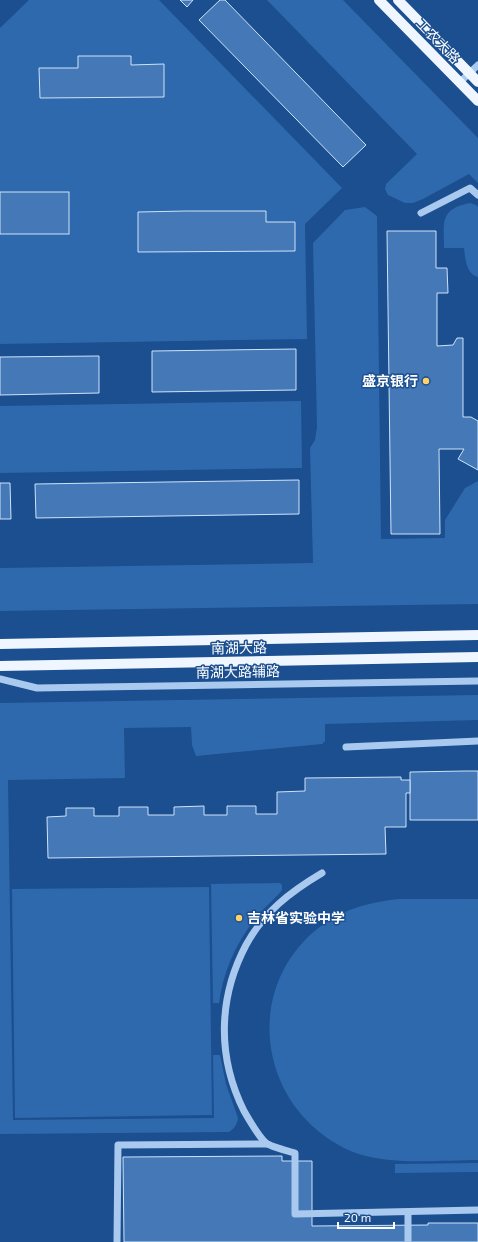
<svg xmlns="http://www.w3.org/2000/svg" width="478" height="1242" font-family="'Exo 2','Noto Sans SC',sans-serif">
<style>
.green{fill:#2e69ad}
.building{fill:#4478b7;stroke:#cfe3fa}
.lines{fill:none;stroke-linecap:round;stroke-linejoin:round}
.minor{stroke:#a9c9ee;stroke-width:7}
.major{stroke:#f0f6ff;stroke-width:10}
.poi-dot{fill:#ffd166;stroke:#1b4f8f;stroke-width:1.5}
.labels{text-anchor:middle;stroke-width:3;stroke-linejoin:round;paint-order:stroke}
.street-label{font-size:14px;fill:#fff;stroke:#1b4f8f}
.poi-label{font-size:14px;font-weight:bold;fill:#fff;stroke:#1b4f8f;text-anchor:end}
</style>
<rect width="100%" height="100%" fill="#1b4f8f"/>
<g class="green">
<polygon points="29,0 159,0 342,188 305,224 307,339 0,344 0,28"/>
<polygon points="267,0 343,0 478,138 478,183 469,174 423,199 413,203 405,203 388,195 385,189 386,184 417,154"/>
<path d="M470,203L476,205L478,207V277C466,274 465,258 464,248H444C444,223 439,209 470,203Z"/>
<polygon points="365,207 377,216 381,539 445,538 445,520 465,488 478,481 478,604 0,611 0,568 313,563 310,448 315,440 317,427 313,243 345,210"/>
<polygon points="301,401 302,468 0,473 0,406"/>
<path d="M478,695V720L325,724V741L322,744L196,756L192,745L191,727L124,728L125,778L8,780L13,1120L214,1118L213,1055H220L226,1084L238,1118C237,1124 235,1128 229,1132L0,1134V703Z"/>
<path d="M280,883L282,885V890C274,900 263,908 255,919C236,943 223,972 219,1003H213L211,884Z"/>
<polygon points="209,887 212,1115 15,1118 12,889"/>
<path d="M398,899H478V1160C437,1160 381,1167 344,1148C255,1103 242,981 325,923C347,908 372,902 398,899Z"/>
<polygon points="478,1163 478,1172 395,1173 395,1164"/>
</g>
<g class="building">
<polygon points="180,0 193,0 187,7"/>
<polygon points="220,0 225,0 366,145 343,167 199,20"/>
<polygon points="78,56 131,56 131,65 164,64 164,97 40,98 39,68 78,68"/>
<rect x="0" y="192" width="69" height="42"/>
<polygon points="186,211 266,211 266,222 295,222 295,251 138,252 138,212"/>
<polygon points="387,231 436,231 436,268 447,268 448,293 437,293 437,346 453,345 457,338 463,338 463,417 471,417 478,421 478,470 458,459 464,449 439,449 440,534 391,534"/>
<polygon points="296,349 296,390 152,392 152,351"/>
<polygon points="99,356 99,393 0,395 0,357"/>
<polygon points="299,480 299,514 36,518 35,484"/>
<polygon points="0,483 10,483 11,519 0,519"/>
<polygon points="465,771 478,771 478,820 410,820 410,772"/>
<polygon points="401,777 401,780 410,780 410,793 406,793 406,827 385,827 386,854 48,858 47,817 66,816 66,808 94,808 94,816 119,816 119,807 148,807 148,815 174,815 174,807 204,806 204,815 227,815 227,806 256,806 256,814 277,814 277,792 305,791 305,778"/>
<polygon points="282,1156 282,1161 312,1161 312,1226 428,1225 428,1223 478,1223 478,1242 124,1242 123,1157"/>
</g>
<g class="lines">
<g class="minor">
<polyline points="460,82 478,65"/>
<polyline points="421,213 470,188 478,195"/>
<polyline points="0,679 37,688 478,681"/>
<polyline points="346,747 478,741"/>
<path d="M322,873C290,892 264,912 246,945C218,998 217,1057 244,1111C248,1118 260,1138 266,1143C271,1147 289,1151 295,1153V1214L478,1210"/>
<polyline points="408,1212 408,1242"/>
<polyline points="117,1242 118,1145 267,1144"/>
</g>
<g class="major">
<polyline points="379,0 478,101"/>
<polyline points="398,0 478,82"/>
<polyline points="0,644 478,635"/>
<polyline points="0,666 478,657"/>
</g>
</g>
<g class="poi-dot">
<circle cx="426" cy="381" r="4"/>
<circle cx="239" cy="918" r="4"/>
</g>
<g class="labels">
<g class="street-label">
<text transform="translate(438 41) rotate(46)" y="5">工农大路</text>
<text transform="translate(239 648) rotate(-1)" y="5">南湖大路</text>
<text transform="translate(238 672) rotate(-1)" y="5">南湖大路辅路</text>
</g>
<g class="poi-label">
<text x="418" y="386">盛京银行</text>
<text x="247" y="923" text-anchor="start">吉林省实验中学</text>
</g>
</g>
<path d="M338 1222v6h56v-6" fill="none" stroke="#ffffff" stroke-width="2"/>
<text x="344" y="1222" font-size="12" fill="#ffffff" stroke="#1b4f8f" stroke-width="3" paint-order="stroke">20 m</text>
</svg>
